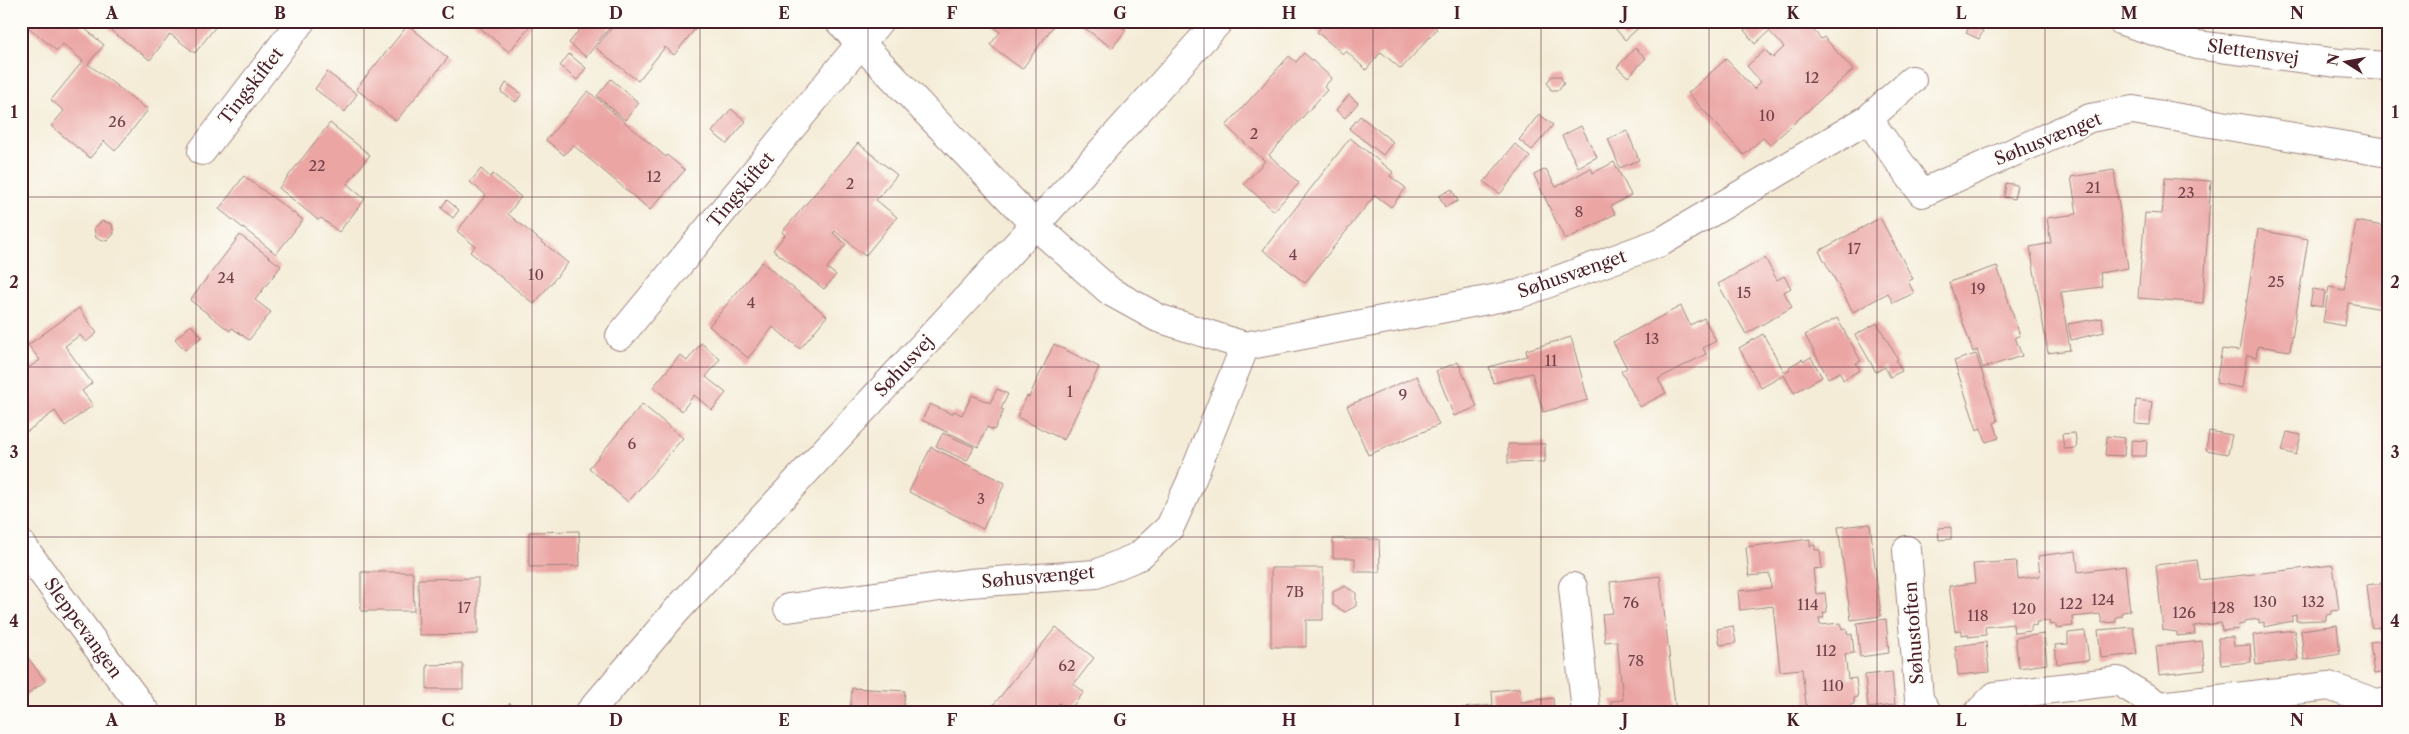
<svg xmlns="http://www.w3.org/2000/svg" width="2409" height="734" font-family="'Libre Caslon Text',serif">
<style>
.building{fill:#eba6a4}
.lines{fill:none;stroke-linecap:round;stroke-linejoin:round}
.minor-casing{stroke:#9f8681;stroke-width:30}
.tertiary-casing{stroke:#9f8681;stroke-width:30}
.minor{stroke:#fff;stroke-width:28}
.tertiary{stroke:#fff;stroke-width:28}
.grid{fill:none;stroke:#4a1f2b;stroke-width:1;stroke-opacity:0.55}
.labels{text-anchor:middle;stroke-width:4.5;stroke-linejoin:round;paint-order:stroke}
.number-label{font-size:15px;fill:#724149}
.street-label{font-size:18px;fill:#4a1f2b;stroke:#fdfcf7}
.neatline{fill:none;stroke:#4a1f2b;stroke-width:2}
.grid-label{font-size:16px;text-anchor:middle;font-weight:bold;fill:#4a1f2b}
</style>
<rect width="100%" height="100%" fill="#fdfcf7"/>
<filter id="ink" filterUnits="userSpaceOnUse"><feTurbulence type="fractalNoise" baseFrequency=".02" numOctaves="2"/><feDisplacementMap in="SourceGraphic" scale="10" xChannelSelector="R" yChannelSelector="G"/><feConvolveMatrix kernelMatrix="1 2 1 2 8 2 1 2 1" color-interpolation-filters="sRGB"/></filter>
<filter id="wash" filterUnits="userSpaceOnUse"><feTurbulence type="fractalNoise" baseFrequency=".0096" numOctaves="4" result="noise"/><feDisplacementMap in="SourceGraphic" scale="20" xChannelSelector="R" yChannelSelector="G"/><feGaussianBlur stdDeviation="1.12" result="paint"/><feColorMatrix in="noise" values="0 0 0 0 0 0 0 0 0 0 0 0 0 0 0 0 0 1.4 0 .05"/><feComposite in="paint" operator="in"/></filter>
<g filter="url(#wash)">
<rect width="100%" height="100%" fill="#f4ecd7"/>
<g id="blocks">
<g class="building">
<polygon points="21,21 76,21 104,45 88,64 148,110 115,151 104,141 90,158 51,126 64,111 51,100 83,61 63,44 57,51"/>
<polygon points="114,21 220,21 195,53 170,34 150,60 109,29"/>
<polygon points="472,21 534,21 509,52"/>
<polygon points="586,21 615,21 586,57 569,43"/>
<polygon points="617,21 684,21 695,29 674,55 665,47 638,81 596,48"/>
<polygon points="986,21 1057,21 1022,69 990,45 1000,32"/>
<polygon points="1075,21 1114,21 1126,30 1112,48"/>
<polygon points="1326,21 1429,21 1437,29 1401,69 1381,52 1366,70 1346,51 1343,54 1317,32"/>
<polygon points="1609,21 1646,21 1625,40"/>
<polygon points="1754,21 1806,21 1821,39 1824,37 1853,70 1770,145 1763,138 1744,155 1688,93 1726,59 1754,89 1761,82 1747,66 1765,50 1773,58 1784,47 1769,31 1755,44 1744,30"/>
<polygon points="408,25 448,58 396,121 356,89"/>
<polygon points="1970,25 1983,31 1979,39 1966,33"/>
<polygon points="1635,48 1646,58 1628,77 1617,67"/>
<polygon points="1304,53 1332,78 1324,87 1327,90 1269,155 1299,183 1274,211 1244,184 1265,161 1226,126 1289,56 1296,62"/>
<polygon points="569,54 586,68 577,80 560,66"/>
<polygon points="327,72 357,94 345,112 315,89"/>
<polygon points="1552,76 1560,76 1564,83 1559,90 1551,90 1547,82"/>
<polygon points="611,79 639,103 625,120 597,96"/>
<polygon points="506,83 522,94 516,102 501,92"/>
<polygon points="588,91 666,157 667,155 685,170 650,210 573,145 564,155 546,140"/>
<polygon points="1349,95 1358,103 1345,118 1336,110"/>
<polygon points="731,109 746,121 727,144 712,132"/>
<polygon points="1539,114 1553,125 1532,150 1519,140"/>
<polygon points="1360,116 1393,142 1383,155 1349,129"/>
<polygon points="330,123 370,155 347,184 365,199 339,232 321,218 318,220 279,188"/>
<polygon points="1581,126 1597,157 1578,167 1562,136"/>
<polygon points="1627,131 1639,160 1620,168 1608,139"/>
<polygon points="1350,138 1393,172 1390,176 1406,188 1391,207 1375,195 1305,283 1263,250"/>
<polygon points="858,143 897,175 876,200 897,217 865,256 835,231 833,233 846,244 827,268 836,275 824,289 773,250 785,235 782,232"/>
<polygon points="1515,144 1530,157 1500,194 1484,182"/>
<polygon points="1614,162 1631,195 1611,206 1615,214 1565,240 1534,175 1546,169 1556,187 1591,168 1593,173"/>
<polygon points="481,169 490,177 493,174 521,197 508,214 568,263 534,304 470,252 475,246 457,231 486,195 470,182"/>
<polygon points="2114,170 2128,268 2100,273 2102,287 2061,292 2070,350 2048,353 2030,247 2051,243 2047,218 2077,214 2071,177"/>
<polygon points="244,176 303,220 276,254 219,209"/>
<polygon points="2165,178 2211,181 2203,303 2138,298 2145,213 2162,214"/>
<polygon points="2006,183 2017,185 2014,199 2004,197"/>
<polygon points="1452,189 1458,201 1445,207 1439,196"/>
<polygon points="447,200 459,210 453,218 441,208"/>
<polygon points="1880,218 1913,279 1908,281 1914,293 1893,303 1888,293 1853,312 1819,251"/>
<polygon points="102,221 112,224 114,234 107,241 96,238 94,228"/>
<polygon points="2356,221 2388,227 2388,310 2348,303 2345,326 2323,322 2329,287 2344,290"/>
<polygon points="2258,230 2308,239 2290,351 2258,346 2256,357 2247,355 2242,388 2216,383 2222,349 2239,351"/>
<polygon points="240,235 281,266 255,300 271,312 249,340 232,328 230,331 190,300"/>
<polygon points="1765,258 1777,280 1784,276 1791,288 1784,292 1792,307 1746,334 1718,284"/>
<polygon points="762,262 827,316 800,349 773,327 748,358 709,326"/>
<polygon points="1997,266 2020,336 2015,337 2022,356 1983,368 1977,350 1973,352 1949,282"/>
<polygon points="2313,289 2325,291 2323,307 2310,305"/>
<polygon points="1681,306 1690,325 1704,318 1716,341 1703,348 1706,354 1658,379 1666,393 1640,407 1621,371 1627,368 1613,342"/>
<polygon points="79,308 97,333 86,342 80,335 65,346 92,383 82,391 93,405 65,426 55,411 21,436 21,373 40,360 28,345"/>
<polygon points="1837,318 1861,361 1856,363 1860,370 1843,380 1840,372 1828,378 1805,335"/>
<polygon points="2102,318 2104,332 2071,340 2068,324"/>
<polygon points="1877,323 1898,359 1896,360 1902,371 1890,377 1885,367 1876,372 1855,335"/>
<polygon points="191,325 202,337 185,350 175,339"/>
<polygon points="1763,334 1785,373 1790,370 1789,367 1802,359 1804,361 1811,357 1822,377 1794,393 1784,375 1761,388 1739,348"/>
<polygon points="1571,337 1588,400 1543,412 1532,373 1493,383 1489,367 1527,356 1526,350"/>
<polygon points="701,343 720,359 706,377 726,393 712,410 694,395 682,411 653,387 680,355 687,361"/>
<polygon points="1054,344 1099,367 1064,440 1017,417 1027,396 1029,397"/>
<polygon points="1976,354 1998,421 1994,423 1999,438 1986,442 1981,428 1977,430 1954,361"/>
<polygon points="1458,362 1477,407 1454,416 1436,371"/>
<polygon points="1417,376 1439,425 1368,455 1347,406"/>
<polygon points="997,389 1008,394 1001,409 1004,410 994,430 987,427 978,447 922,420 930,404 952,414 954,411 962,415 972,395 990,403"/>
<polygon points="2136,400 2152,402 2150,425 2135,424"/>
<polygon points="642,404 683,438 628,502 589,468"/>
<polygon points="2209,431 2232,435 2228,454 2206,450"/>
<polygon points="2287,432 2301,435 2296,455 2282,451"/>
<polygon points="943,433 974,447 967,461 936,446"/>
<polygon points="2075,433 2077,448 2064,449 2062,434"/>
<polygon points="2107,436 2125,438 2124,456 2105,455"/>
<polygon points="2131,440 2147,441 2146,456 2131,456"/>
<polygon points="1508,444 1545,444 1545,462 1508,463"/>
<polygon points="931,447 1005,483 983,529 909,492"/>
<polygon points="1870,524 1881,616 1851,620 1838,527"/>
<polygon points="1951,527 1951,539 1939,540 1938,528"/>
<polygon points="579,531 580,566 529,567 529,532"/>
<polygon points="1333,539 1379,539 1380,572 1355,572 1355,558 1333,558"/>
<polygon points="1810,539 1810,546 1815,545 1815,550 1820,550 1822,568 1813,569 1816,594 1825,593 1827,612 1823,613 1824,618 1819,618 1820,625 1841,623 1842,629 1846,628 1848,635 1852,634 1854,653 1845,654 1848,679 1856,678 1858,697 1854,698 1854,704 1850,705 1851,713 1807,713 1802,669 1780,671 1773,606 1740,610 1738,591 1771,588 1770,574 1749,576 1746,547"/>
<polygon points="2076,551 2078,572 2125,566 2130,611 2122,612 2122,616 2116,617 2116,622 2102,623 2100,614 2072,617 2073,626 2056,628 2056,624 2050,625 2049,621 2036,622 2037,625 2031,626 2031,631 2014,633 2013,624 1985,627 1986,635 1968,637 1968,634 1962,635 1962,630 1955,631 1949,586 1975,583 1973,564 2016,561 2018,579 2040,576 2038,556"/>
<polygon points="2197,560 2200,580 2333,565 2339,610 2331,611 2331,614 2326,615 2326,620 2296,621 2296,615 2292,616 2292,621 2264,627 2264,622 2259,623 2259,619 2244,621 2244,624 2238,625 2239,629 2222,631 2221,623 2194,626 2195,634 2177,636 2177,632 2163,630 2156,565"/>
<polygon points="1271,568 1323,568 1323,620 1306,620 1306,647 1271,647"/>
<polygon points="361,572 413,572 414,611 361,611"/>
<polygon points="1660,576 1676,713 1612,713 1611,701 1623,700 1617,641 1605,642 1602,614 1613,613 1610,582"/>
<polygon points="478,578 478,634 419,635 418,579"/>
<polygon points="2388,582 2388,635 2385,636 2384,630 2380,631 2379,627 2372,628 2367,585"/>
<polygon points="1345,586 1356,593 1356,606 1345,612 1333,605 1333,592"/>
<polygon points="1886,619 1889,653 1860,657 1857,623"/>
<polygon points="2337,625 2340,654 2304,660 2301,630"/>
<polygon points="1733,626 1736,643 1720,645 1717,629"/>
<polygon points="1056,627 1094,658 1074,684 1084,692 1069,711 1059,703 1051,713 987,713"/>
<polygon points="2133,627 2137,654 2101,658 2098,630"/>
<polygon points="2294,630 2298,660 2256,665 2253,635"/>
<polygon points="2085,631 2089,660 2057,664 2055,645 2068,644 2068,633"/>
<polygon points="2044,634 2047,664 2019,668 2015,638"/>
<polygon points="2233,637 2234,646 2250,645 2251,662 2221,665 2218,638"/>
<polygon points="2388,640 2388,672 2374,674 2370,642"/>
<polygon points="2202,641 2205,670 2159,675 2156,646"/>
<polygon points="1986,642 1989,672 1958,675 1955,646"/>
<polygon points="21,648 45,681 21,699"/>
<polygon points="463,664 463,689 427,689 427,665"/>
<polygon points="1892,672 1895,705 1868,708 1865,675"/>
<polygon points="852,688 905,691 903,713 850,713"/>
<polygon points="1520,688 1521,702 1553,698 1554,713 1462,713 1462,708 1493,705 1492,691"/>
<polygon points="510,703 520,713 500,713"/>
</g>
</g>
</g>
<g filter="url(#ink)">
<use href="#blocks" fill-opacity="0" stroke="#9f8681" stroke-width="1"/>
<g class="lines">
<defs>
<g id="minor">
<polyline points="839,21 1035,225 1111,292 1158,318 1245,346 1519,294 1661,242 1868,119 1912,80"/>
<polyline points="1868,119 1922,193 2090,118 2133,110 2388,153"/>
<polyline points="202,151 301,21"/>
<polyline points="620,336 879,21"/>
<polyline points="21,544 146,713"/>
<polyline points="1907,550 1919,699 1928,713"/>
<polyline points="1573,587 1586,713"/>
<polyline points="788,608 969,583 1096,574 1139,556 1170,527 1192,479 1245,346"/>
<polyline points="1978,713 1995,696 2118,681 2160,706 2329,686 2376,703 2388,701"/>
</g>
<g id="tertiary">
<polyline points="2122,21 2197,45 2338,63 2388,66"/>
<polyline points="589,713 677,610 1035,225 1219,21"/>
</g>
</defs>
<use href="#minor" class="minor-casing"/>
<use href="#tertiary" class="tertiary-casing"/>
<use href="#minor" class="minor"/>
<use href="#tertiary" class="tertiary"/>
</g>
</g>
<path class="grid" d="M196,21V713M364,21V713M532,21V713M700,21V713M868,21V713M1036,21V713M1204,21V713M1373,21V713M1541,21V713M1709,21V713M1877,21V713M2045,21V713M2213,21V713M21,197H2388M21,367H2388M21,537H2388"/>
<g class="labels">
<g class="number-label">
<text x="1812" y="83">12</text>
<text x="1767" y="121">10</text>
<text x="117" y="127">26</text>
<text x="1254" y="139">2</text>
<text x="317" y="171">22</text>
<text x="654" y="182">12</text>
<text x="850" y="189">2</text>
<text x="2093" y="193">21</text>
<text x="2186" y="198">23</text>
<text x="1579" y="217">8</text>
<text x="1854" y="254">17</text>
<text x="1293" y="260">4</text>
<text x="536" y="280">10</text>
<text x="226" y="283">24</text>
<text x="2276" y="287">25</text>
<text x="1978" y="294">19</text>
<text x="1744" y="298">15</text>
<text x="751" y="308">4</text>
<text x="1652" y="344">13</text>
<text x="1551" y="366">11</text>
<text x="1070" y="397">1</text>
<text x="1403" y="400">9</text>
<text x="632" y="449">6</text>
<text x="981" y="504">3</text>
<text x="1295" y="597">7B</text>
<text x="2103" y="605">124</text>
<text x="2265" y="607">130</text>
<text x="2313" y="607">132</text>
<text x="1631" y="608">76</text>
<text x="2071" y="609">122</text>
<text x="1808" y="610">114</text>
<text x="464" y="613">17</text>
<text x="2223" y="613">128</text>
<text x="2024" y="614">120</text>
<text x="2184" y="618">126</text>
<text x="1978" y="621">118</text>
<text x="1826" y="656">112</text>
<text x="1636" y="666">78</text>
<text x="1067" y="671">62</text>
<text x="1833" y="691">110</text>
</g>
<g class="street-label">
<text transform="translate(2253 52) rotate(8)" y="6">Slettensvej</text>
<text transform="translate(251 86) rotate(-52)" y="6">Tingskiftet</text>
<text transform="translate(2048 139) rotate(-22)" y="6">Søhusvænget</text>
<text transform="translate(741 190) rotate(-50)" y="6">Tingskiftet</text>
<text transform="translate(1572 274) rotate(-19)" y="6">Søhusvænget</text>
<text transform="translate(904 366) rotate(-47)" y="6">Søhusvej</text>
<text transform="translate(1038 577) rotate(-5)" y="6">Søhusvænget</text>
<text transform="translate(83 628) rotate(54)" y="6">Sleppevangen</text>
<text transform="translate(1914 633) rotate(-94)" y="6">Søhustoften</text>
</g>
</g>
<rect width="2409" height="734" fill="none" stroke="#fdfcf7" stroke-width="55"/>
<g transform="translate(2346 62) rotate(281)" stroke="#fdfcf7" stroke-width="4" paint-order="stroke">
<path d="M0-4L9 19L0 12L-9 19Z" fill="#4a1f2b"/>
<text y="-8" font-size="14" font-weight="bold" text-anchor="middle" fill="#4a1f2b">N</text>
</g>
<rect x="28" y="28" width="2354" height="678" class="neatline"/>
<g class="grid-label">
<text x="112" y="19">A</text>
<text x="280" y="19">B</text>
<text x="448" y="19">C</text>
<text x="616" y="19">D</text>
<text x="784" y="19">E</text>
<text x="952" y="19">F</text>
<text x="1120" y="19">G</text>
<text x="1289" y="19">H</text>
<text x="1457" y="19">I</text>
<text x="1625" y="19">J</text>
<text x="1793" y="19">K</text>
<text x="1961" y="19">L</text>
<text x="2129" y="19">M</text>
<text x="2297" y="19">N</text>
<text x="14" y="118">1</text>
<text x="2395" y="118">1</text>
<text x="14" y="288">2</text>
<text x="2395" y="288">2</text>
<text x="14" y="458">3</text>
<text x="2395" y="458">3</text>
<text x="14" y="627">4</text>
<text x="2395" y="627">4</text>
<text x="112" y="726">A</text>
<text x="280" y="726">B</text>
<text x="448" y="726">C</text>
<text x="616" y="726">D</text>
<text x="784" y="726">E</text>
<text x="952" y="726">F</text>
<text x="1120" y="726">G</text>
<text x="1289" y="726">H</text>
<text x="1457" y="726">I</text>
<text x="1625" y="726">J</text>
<text x="1793" y="726">K</text>
<text x="1961" y="726">L</text>
<text x="2129" y="726">M</text>
<text x="2297" y="726">N</text>
</g>
</svg>
